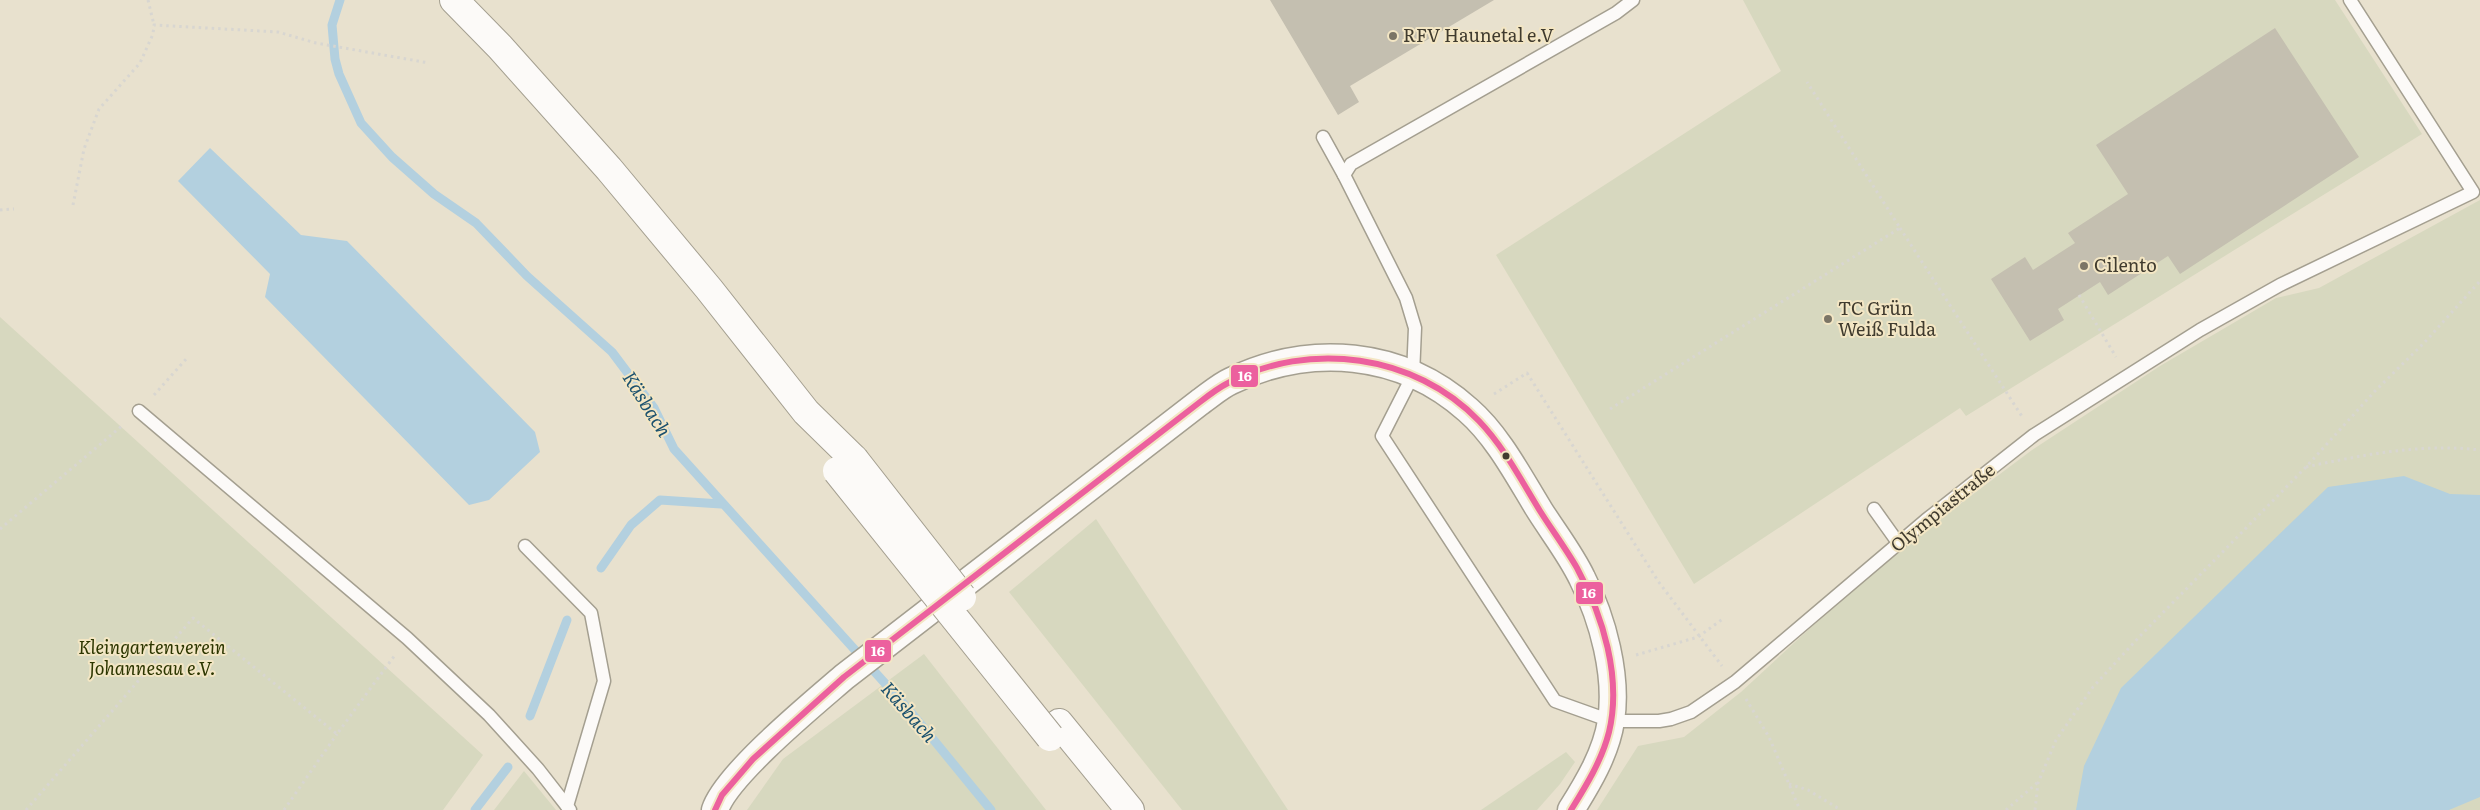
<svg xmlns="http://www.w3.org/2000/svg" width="2480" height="810" font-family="Literata,serif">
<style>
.green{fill:#d7d8bf}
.water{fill:#b3d0df}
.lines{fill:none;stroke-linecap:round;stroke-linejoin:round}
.stream{stroke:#b3d0df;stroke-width:9}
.building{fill:#c4bfb0}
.lane-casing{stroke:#a49f90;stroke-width:15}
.street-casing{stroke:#a49f90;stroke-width:29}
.primary-casing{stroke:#a49f90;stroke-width:30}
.path{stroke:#d8d6d1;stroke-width:3;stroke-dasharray:2.5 4;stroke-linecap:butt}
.lane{stroke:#fcfaf8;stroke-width:12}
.street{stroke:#fcfaf8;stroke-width:26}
.primary{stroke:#fcfaf8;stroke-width:28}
.primary-bridge-casing{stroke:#a49f90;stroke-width:30;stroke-linecap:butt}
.primary-bridge{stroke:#fcfaf8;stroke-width:28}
.bus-1-casing{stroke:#f3e6c4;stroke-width:10}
.bus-1{stroke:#ec609e;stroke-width:6}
.poi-dot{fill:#7b7566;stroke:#f3e6c4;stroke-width:2}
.bus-dot{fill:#403b2e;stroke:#f3e6c4;stroke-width:2}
.labels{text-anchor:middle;stroke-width:4;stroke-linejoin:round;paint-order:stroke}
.poi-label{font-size:18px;fill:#403b2e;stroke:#f3e6c4;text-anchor:start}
.street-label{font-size:18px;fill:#403b2e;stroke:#f3e6c4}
.park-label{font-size:18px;font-style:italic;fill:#2c3600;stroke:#f3e6c4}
.water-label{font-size:19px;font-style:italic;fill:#1b516e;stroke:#f3e6c4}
.line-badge{stroke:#f3e6c4;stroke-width:2}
.badge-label{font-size:14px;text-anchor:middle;font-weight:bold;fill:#fff}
</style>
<rect width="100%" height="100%" fill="#e8e1ce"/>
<g class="green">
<polygon points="1743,0 2335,0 2422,134 1966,416 1960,408 1694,584 1496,255 1781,71"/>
<polygon points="2480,200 2480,810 1597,810 1638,746 1684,737 1741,692 1820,619 1904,546 2032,450 2160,366 2276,298 2319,288"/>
<polygon points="0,317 483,755 443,810 0,810"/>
<polygon points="1096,519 1288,810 1182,810 1009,592"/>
<polygon points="924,654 1046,810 747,810 783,759"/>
<polygon points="1566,752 1575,762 1560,784 1537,810 1481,810"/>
<polygon points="524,771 556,810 494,810"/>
</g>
<g class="water">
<polygon points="210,148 301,235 347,241 535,432 540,452 489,500 469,505 265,297 270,274 178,181"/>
<polygon points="2404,476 2450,494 2480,495 2480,797 2449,810 2076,810 2084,766 2121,688 2328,487"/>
</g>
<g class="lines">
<g class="stream">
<polyline points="340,0 332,25 335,59 339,74 361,123 392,157 434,194 476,223 527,276 612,352 654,408 674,449 910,711 991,810"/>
<polyline points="601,568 631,525 660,500 721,504"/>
<polyline points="530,716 567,620"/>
<polyline points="475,810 508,767"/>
</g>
</g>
<g class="building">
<polygon points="1270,0 1494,0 1350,86 1359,102 1338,115"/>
<polygon points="2275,28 2359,157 2180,274 2168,256 2108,295 2100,282 2058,309 2064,320 2030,341 1991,279 2025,257 2033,270 2075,243 2068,233 2128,194 2096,145"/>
</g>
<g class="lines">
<defs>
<g id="lane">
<polyline points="1633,0 1616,13 1351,164 1344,175 1406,298 1415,328 1413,375 1382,436 1555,701 1611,721 1659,721 1671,719 1691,712 1735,682 1926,520 2034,435 2200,330 2280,285 2473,192 2350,0"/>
<polyline points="1323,137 1344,175"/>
<polyline points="139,411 407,638 489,715 538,769 570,810"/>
<polyline points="1874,509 1899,544"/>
<polyline points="525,546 591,613 604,681 567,806"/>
</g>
<path id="street" d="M715,810C726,775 814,703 844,677L1200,402C1210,395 1220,386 1231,381C1310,343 1401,350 1468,410C1498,436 1519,477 1540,511C1554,533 1571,555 1582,578C1603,619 1618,676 1611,721C1606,753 1588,783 1571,810"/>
<g id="primary">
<polyline points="454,0 500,47 609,169 709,289 806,412 854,459"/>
<polyline points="1059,723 1130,810"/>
</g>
</defs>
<use href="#lane" class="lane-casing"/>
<use href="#street" class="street-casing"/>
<use href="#primary" class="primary-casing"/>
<g class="path">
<polyline points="148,0 154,25"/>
<polyline points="73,205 84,149 99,109 140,63 153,34 154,25 278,32 316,43 429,63"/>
<polyline points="0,210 14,209"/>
<polyline points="1900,228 2023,418"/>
<polyline points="2079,295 2116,357"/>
<polyline points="1494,394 1527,373 1658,581 1722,666"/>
<polyline points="154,395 187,358"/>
<polyline points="1610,409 1900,228 1807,82"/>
<path d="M2306,467C2362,455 2422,443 2480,450"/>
<polyline points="0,529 123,425"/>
<polyline points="1636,655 1698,637 1724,618"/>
<polyline points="1746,699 1769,737 1800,810"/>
<polyline points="1789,784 1808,790 1841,810"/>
<polyline points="26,810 193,618 337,734 395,655"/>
<polyline points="284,810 337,734"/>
<polyline points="2006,810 2037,783"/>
<polyline points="2035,810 2038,783 2056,740 2093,687 2141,635 2306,467 2375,391 2424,343 2480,281"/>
</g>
<use href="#lane" class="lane"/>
<use href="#street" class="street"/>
<use href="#primary" class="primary"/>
<defs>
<g id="primary-bridge">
<polyline points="854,459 962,597"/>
<polyline points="837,471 1050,737"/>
</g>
</defs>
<use href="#primary-bridge" class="primary-bridge-casing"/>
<use href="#primary-bridge" class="primary-bridge"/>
<defs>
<path id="bus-1" d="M715,810L722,795L753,759L844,677L1200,402C1209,395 1218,388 1228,383C1309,340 1415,354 1479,421C1504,447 1521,480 1540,511C1552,530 1566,549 1577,568C1603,616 1622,678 1609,732C1602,760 1586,786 1571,810"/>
</defs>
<use href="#bus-1" class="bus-1-casing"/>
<use href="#bus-1" class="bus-1"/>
</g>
<g class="poi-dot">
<circle cx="1393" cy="36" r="5"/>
<circle cx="2084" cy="266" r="5"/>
<circle cx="1828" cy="319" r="5"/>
</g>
<circle class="bus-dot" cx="1506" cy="456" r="4.5"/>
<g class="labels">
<g class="poi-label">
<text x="1403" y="42">RFV Haunetal e.V</text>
<text x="2094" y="272">Cilento</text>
<text x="1838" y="315">TC Grün<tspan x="1838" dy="21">Weiß Fulda</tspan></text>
</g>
<g class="street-label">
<text transform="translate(1943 508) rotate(-39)" y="6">Olympiastraße</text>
</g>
<g class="park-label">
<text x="152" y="654">Kleingartenverein<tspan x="152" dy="21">Johannesau e.V.</tspan></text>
</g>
<g class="water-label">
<text transform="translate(647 404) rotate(58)" y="7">Käsbach</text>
<text transform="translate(909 712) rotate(49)" y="7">Käsbach</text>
</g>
</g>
<g class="line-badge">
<rect x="1230" y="364" width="29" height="24" rx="5" fill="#ec609e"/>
<rect x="1575" y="581" width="29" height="24" rx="5" fill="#ec609e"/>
<rect x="864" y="639" width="28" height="24" rx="5" fill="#ec609e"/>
</g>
<g class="badge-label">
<text x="1245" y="381">16</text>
<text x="1589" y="598">16</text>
<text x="878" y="656">16</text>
</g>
</svg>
